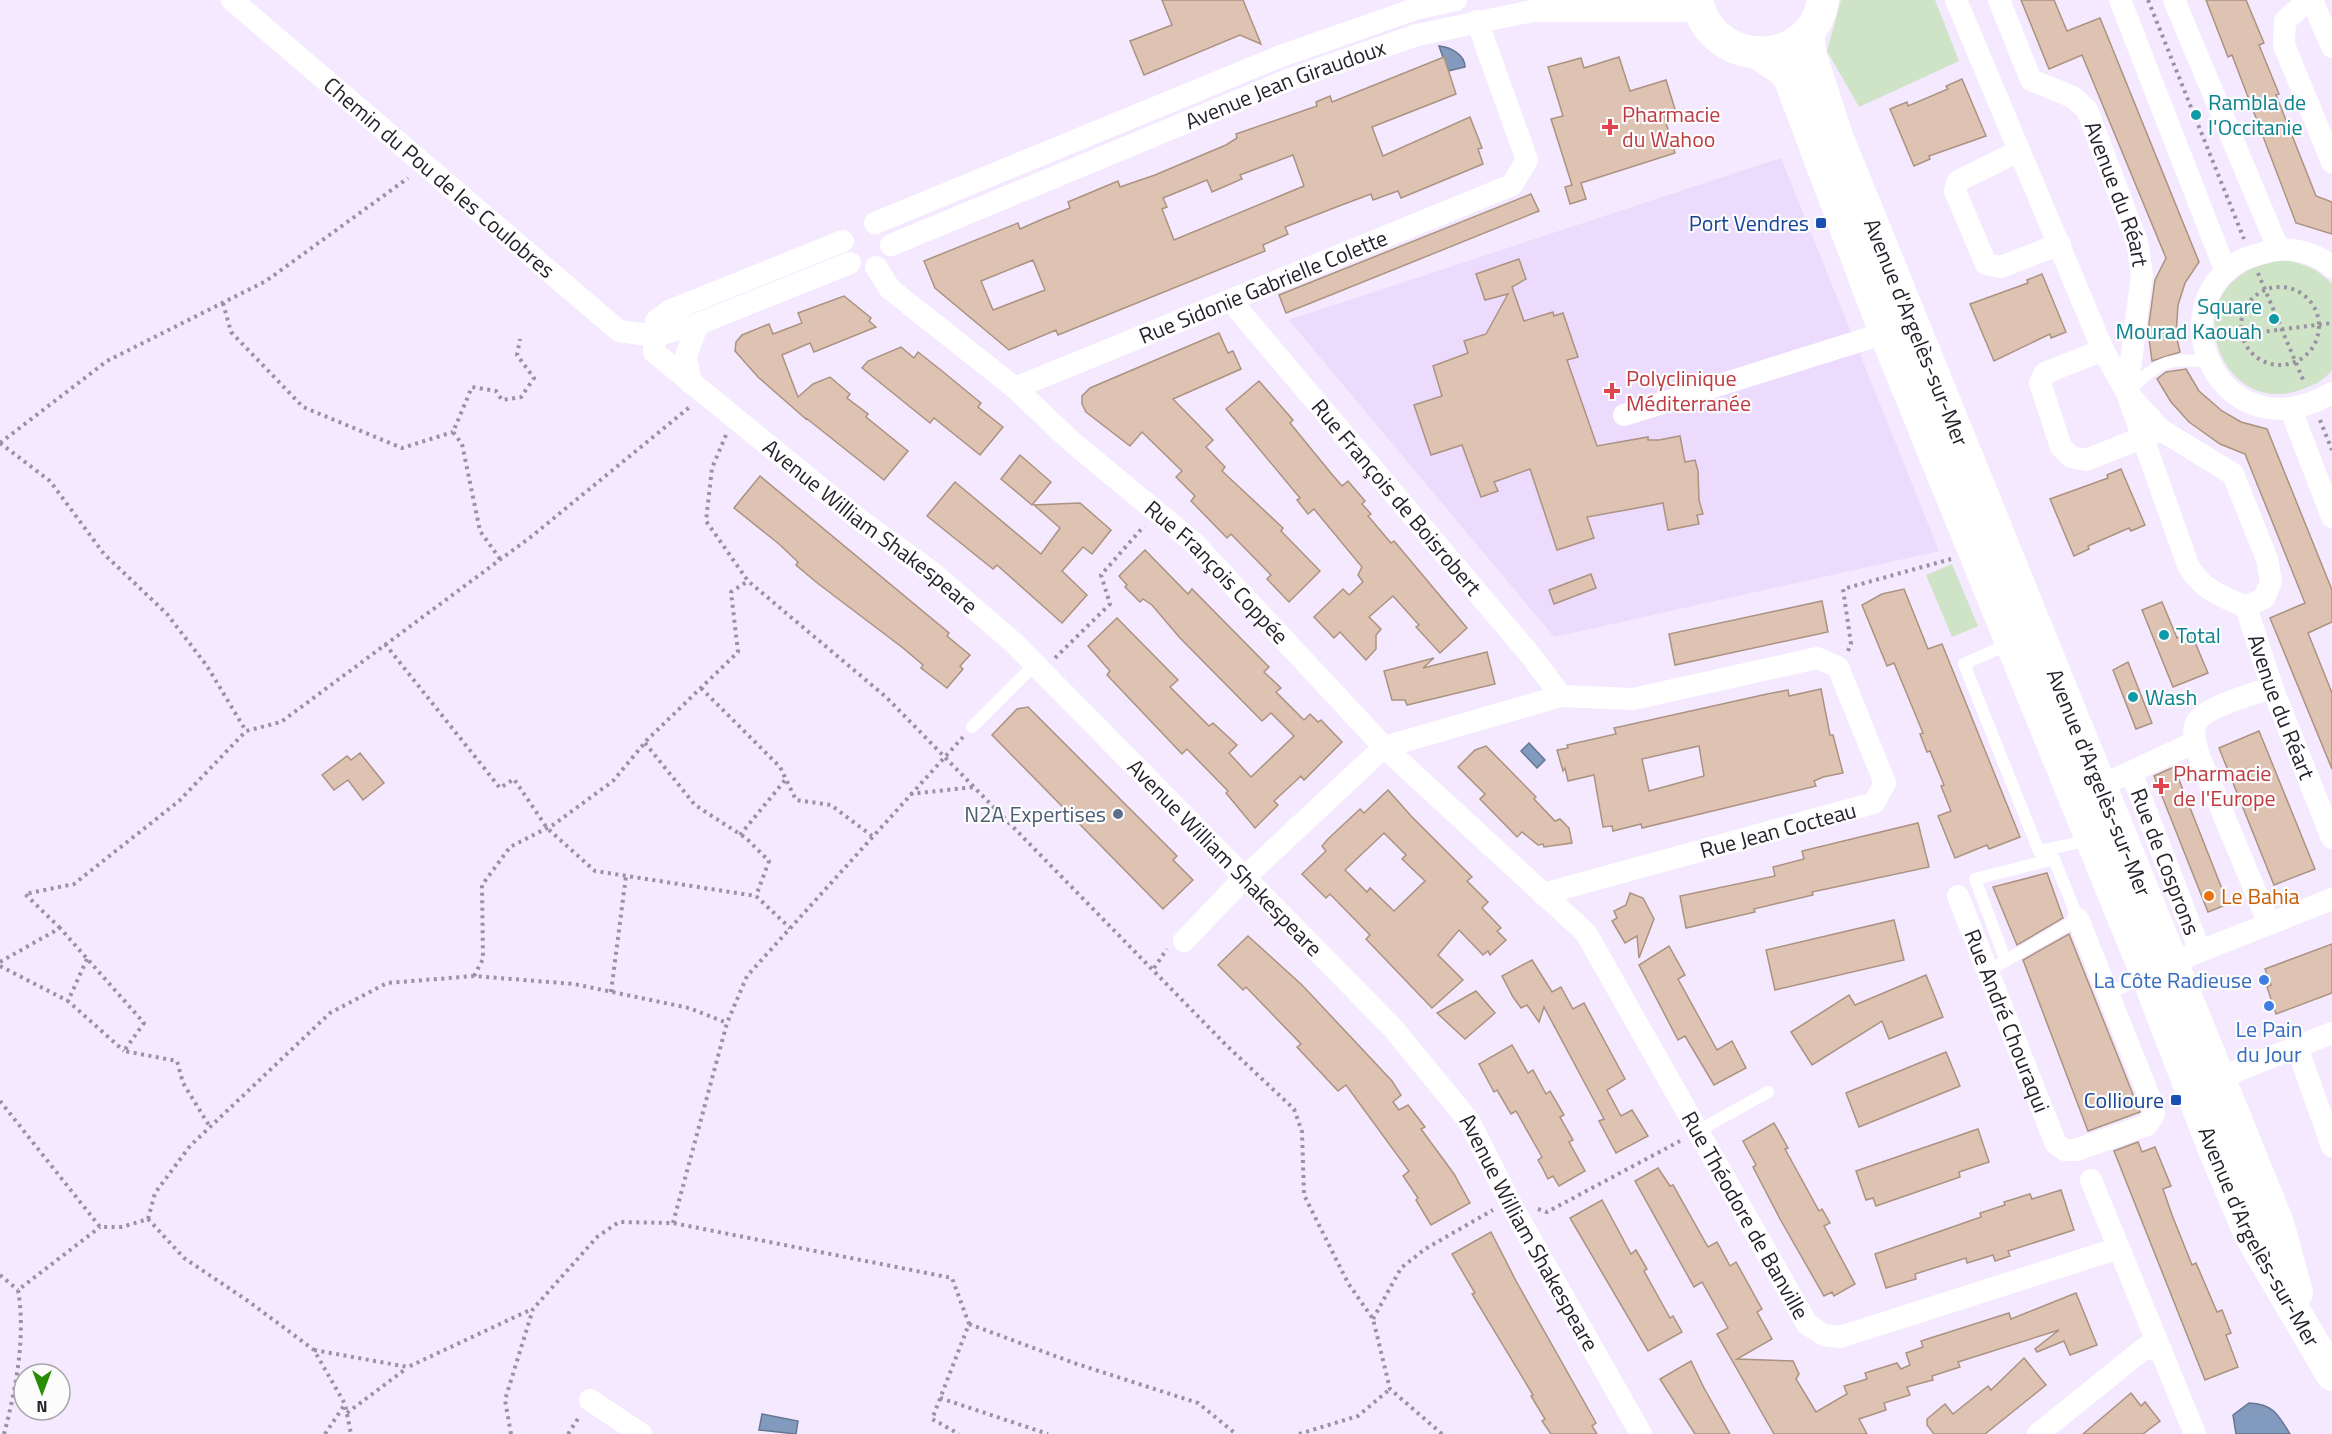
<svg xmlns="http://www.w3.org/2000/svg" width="2332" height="1434" font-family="'Titillium Web',sans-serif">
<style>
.built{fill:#ecdbfd}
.green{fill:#cfe4c6}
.water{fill:#819abd;stroke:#667692;stroke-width:1.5}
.building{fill:#dfc3b2;stroke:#ab9281;stroke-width:1.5;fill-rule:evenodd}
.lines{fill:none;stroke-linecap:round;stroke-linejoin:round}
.path{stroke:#9a92a3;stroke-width:4;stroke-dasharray:3 4.5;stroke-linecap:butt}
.service{stroke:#fff;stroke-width:12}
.minor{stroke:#fff;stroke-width:22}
.secondary{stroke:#fff;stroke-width:32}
.culture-dot{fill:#0f9aa8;stroke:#fcfcfc;stroke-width:2}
.health-dot{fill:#e0444e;stroke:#fcfcfc;stroke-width:2}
.transit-dot{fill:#1a4fb4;stroke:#fcfcfc;stroke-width:2}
.service-dot{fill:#5c6f8a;stroke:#fcfcfc;stroke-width:2}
.food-dot{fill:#e8710a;stroke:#fcfcfc;stroke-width:2}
.shop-dot{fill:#3f7fe0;stroke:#fcfcfc;stroke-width:2}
.labels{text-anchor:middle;stroke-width:4.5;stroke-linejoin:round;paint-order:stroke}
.street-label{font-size:22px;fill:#27222c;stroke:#fcfcfc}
.culture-label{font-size:22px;fill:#0d838f;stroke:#fcfcfc;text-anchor:start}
.health-label{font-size:22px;fill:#be3a42;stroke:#fcfcfc;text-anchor:start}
.transit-label{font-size:22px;fill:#164399;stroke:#fcfcfc;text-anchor:end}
.service-label{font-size:22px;fill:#4e5e75;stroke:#fcfcfc;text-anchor:end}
.food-label{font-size:22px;fill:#c56008;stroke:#fcfcfc;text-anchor:start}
.shop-label{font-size:22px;fill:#366cbe;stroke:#fcfcfc;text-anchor:end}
</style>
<rect width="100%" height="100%" fill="#f4e9ff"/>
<polygon class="built" points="1781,158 1939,551 1554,637 1289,320"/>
<g class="green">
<polygon points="1841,0 1935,0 1959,61 1859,107 1827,51"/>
<path d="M2285,260C2304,264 2319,269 2332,284V370C2324,381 2310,387 2297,391C2214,417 2168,272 2285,260Z"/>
<polygon points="1952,564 1978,626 1952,637 1926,575"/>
</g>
<g class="water">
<path d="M1439,46C1451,47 1465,55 1465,67L1448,71Z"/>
<polygon points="1529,743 1545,760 1537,768 1521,751"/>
<path d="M2249,1403C2273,1404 2278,1414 2290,1434H2236L2233,1415Z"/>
<polygon points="762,1414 798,1421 796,1434 759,1430"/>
</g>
<g class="building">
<polygon points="1162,0 1243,0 1261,44 1240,35 1144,75 1130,41 1172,25"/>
<polygon points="2021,0 2054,0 2067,31 2100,18 2199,262 2185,283 2178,305 2176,335 2180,352 2152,361 2148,331 2155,280 2166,258 2082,55 2049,69"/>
<polygon points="2206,0 2246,0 2264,43 2259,45 2279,94 2276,95 2316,196 2332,202 2332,234 2296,223 2232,55 2228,57"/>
<path d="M1444,57L1456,94L1372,127L1383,156L1470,117L1482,148L1478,149L1483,164L1401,198L1398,191L1373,200L1371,194L1339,206L1285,227L1288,234L1263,245L1265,251L1058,335L1056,330L1009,350L935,288L924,261L1018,223L1020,229L1045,218L1070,208L1068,202L1118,181L1120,187L1155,175L1226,145L1237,138L1236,134L1317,106L1316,102L1330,96L1332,102ZM1293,155L1304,186L1174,240L1162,209L1167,207L1163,198L1207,180L1212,192L1242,179L1240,175ZM1033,260L1045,290L993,310L981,281Z"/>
<polygon points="1619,57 1630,91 1666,80 1675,109 1663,113 1675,153 1581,183 1586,199 1570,204 1565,187 1572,185 1551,119 1563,116 1548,67 1581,58 1584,68"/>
<polygon points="1962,79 1986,136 1929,156 1930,159 1914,166 1890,109 1907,102 1908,106 1948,89 1946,86"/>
<polygon points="1531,194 1539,211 1286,313 1279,295"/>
<polygon points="1519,259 1526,279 1512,287 1524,321 1553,312 1554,316 1563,313 1578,357 1567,360 1597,446 1648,437 1648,440 1659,440 1680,436 1685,462 1695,460 1698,471 1699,500 1703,514 1697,515 1699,524 1668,530 1663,503 1637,508 1587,517 1594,538 1557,550 1530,469 1494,482 1498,491 1481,497 1462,445 1431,455 1414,405 1442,396 1433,366 1468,353 1464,341 1486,334 1508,294 1485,300 1476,274"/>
<polygon points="2042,274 2066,332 2051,338 2050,334 1994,361 1970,304 2028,283 2027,280"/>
<polygon points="844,296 871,318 869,321 876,327 814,352 810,343 782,355 798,397 813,384 830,377 850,394 847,398 868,414 866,417 908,451 884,480 806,418 807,420 758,377 735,351 736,342 742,335 769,324 773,334 802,323 798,313"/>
<polygon points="1219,333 1228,353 1233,351 1241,369 1173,399 1213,440 1206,447 1225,467 1222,471 1283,528 1281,531 1320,571 1289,602 1267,579 1271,575 1231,534 1227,538 1191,501 1195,496 1176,477 1182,471 1142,432 1130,446 1086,412 1082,404 1082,396 1090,388"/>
<polygon points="901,347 914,358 918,352 942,371 981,403 978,407 1003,427 980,455 934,418 930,423 862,368 868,361"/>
<polygon points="2186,369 2199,391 2222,411 2241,422 2267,429 2332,590 2332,622 2308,633 2332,693 2332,769 2270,618 2305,603 2245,454 2220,444 2189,422 2171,402 2157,379 2166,372"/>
<polygon points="1259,381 1293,420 1290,423 1330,472 1342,486 1348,481 1365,501 1362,504 1371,514 1368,516 1391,543 1394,541 1467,628 1440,653 1416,627 1419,625 1393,596 1369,617 1381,629 1376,635 1376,649 1366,660 1340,632 1334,638 1314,617 1343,589 1349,595 1363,582 1358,575 1362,567 1314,509 1308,514 1297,500 1300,498 1226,409"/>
<polygon points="1020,455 1051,482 1032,505 1001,479"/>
<polygon points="2121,469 2145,525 2131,531 2129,528 2088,546 2089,549 2074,556 2050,499 2108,478 2107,475"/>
<polygon points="760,476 949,633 947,636 970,655 960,666 963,669 947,688 921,668 923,665 903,648 816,582 796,565 798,562 779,544 734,508"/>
<polygon points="955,482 1041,554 1060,528 1034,505 1080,503 1111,530 1092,554 1083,547 1062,571 1087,595 1062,623 997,565 993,569 927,516"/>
<polygon points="1145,550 1188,594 1192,589 1269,667 1264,672 1281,688 1276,692 1304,720 1310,714 1318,722 1321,720 1342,742 1304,780 1301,776 1274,801 1278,805 1255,828 1226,793 1228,791 1187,749 1182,754 1107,675 1110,671 1088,646 1117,618 1178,680 1170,687 1209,726 1213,723 1237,745 1229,753 1251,777 1294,736 1271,713 1262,721 1180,638 1152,605 1143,599 1140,602 1125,587 1127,585 1119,576"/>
<polygon points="1591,574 1596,588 1554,604 1549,590"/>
<polygon points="1904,589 1928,649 1942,644 2020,837 1989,849 1987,845 1955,858 1938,816 1951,811 1941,786 1944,785 1930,751 1927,752 1920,734 1923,733 1894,663 1887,666 1862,605 1882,594"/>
<polygon points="1822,601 1828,632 1675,665 1669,634"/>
<polygon points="2162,602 2177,638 2191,633 2208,673 2173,687 2142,610"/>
<polygon points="1487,652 1495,684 1407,705 1405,700 1392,700 1384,671 1434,658 1423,668"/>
<polygon points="2128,662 2152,723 2136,729 2113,670"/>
<path d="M1821,689L1830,735H1833L1843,773L1823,777L1814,781L1816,786L1642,828L1641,824L1613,831L1612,826L1603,827L1594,775L1568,781L1565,768L1563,771L1557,750L1568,748L1567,745L1616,734L1614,728L1767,694L1788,690L1789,696ZM1699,746L1704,776L1649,791L1642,759Z"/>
<polygon points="1028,707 1177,856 1173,860 1193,880 1163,909 992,735 1017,709"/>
<polygon points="2259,731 2315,869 2274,885 2219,748"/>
<polygon points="1486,746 1536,797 1534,799 1555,821 1560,819 1569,828 1572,843 1544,847 1543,844 1538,845 1522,832 1517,837 1480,799 1485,794 1458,767 1475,750"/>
<polygon points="360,753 384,783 363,800 348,780 334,790 322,775 347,756 351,760"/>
<polygon points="2174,767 2228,904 2208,912 2154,776"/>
<path d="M1388,790L1411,816L1472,877L1467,881L1488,902L1482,908L1501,928L1497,931L1506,940L1490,955L1488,951L1483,955L1459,930L1438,955L1463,980L1432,1008L1366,939L1370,935L1330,894L1326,898L1302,874L1326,851L1322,846L1328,839L1360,809L1364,813ZM1384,833L1406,855L1402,859L1425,881L1394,911L1370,888L1367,892L1345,870Z"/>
<polygon points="1918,823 1929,867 1812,892 1813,895 1754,909 1755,912 1686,928 1680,896 1775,876 1773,867 1804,859 1802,851"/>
<polygon points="2047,873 2063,918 2017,945 1993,887"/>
<polygon points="1630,893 1643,898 1654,919 1639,958 1637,936 1625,943 1612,921 1617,918 1614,911 1626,905"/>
<polygon points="1894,920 1904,960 1775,990 1766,950"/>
<polygon points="2069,934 2140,1112 2088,1131 2023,960"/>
<polygon points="1248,936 1302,985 1392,1081 1401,1095 1393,1102 1399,1110 1408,1105 1425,1127 1421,1129 1454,1174 1470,1203 1431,1225 1416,1200 1418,1198 1403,1176 1409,1171 1346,1085 1338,1091 1297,1047 1301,1044 1246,987 1243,990 1218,965"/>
<polygon points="2332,944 2332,993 2276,1014 2267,987 2271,985 2265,969"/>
<polygon points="1669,946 1685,975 1678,979 1717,1050 1732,1041 1746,1068 1714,1085 1685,1036 1678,1040 1639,965"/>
<polygon points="1532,960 1552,992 1561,987 1573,1009 1584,1003 1625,1079 1607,1090 1621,1116 1632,1110 1648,1136 1616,1153 1599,1121 1604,1119 1544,1007 1539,1022 1527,1005 1521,1008 1513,997 1502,976"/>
<polygon points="1926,975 1943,1017 1889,1039 1882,1021 1812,1065 1791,1032 1849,995 1855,1005"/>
<polygon points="1476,991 1495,1013 1465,1039 1437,1013"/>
<polygon points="1512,1045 1528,1073 1533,1070 1546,1094 1550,1091 1564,1115 1560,1117 1573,1140 1569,1142 1585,1171 1559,1186 1553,1176 1548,1179 1543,1169 1538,1160 1542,1157 1516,1111 1511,1114 1497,1090 1494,1092 1479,1064"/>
<polygon points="1946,1052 1960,1086 1859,1127 1846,1093"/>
<polygon points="1774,1123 1788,1148 1785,1149 1819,1211 1822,1209 1830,1223 1824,1226 1855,1284 1834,1296 1832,1292 1824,1296 1780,1219 1753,1167 1756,1165 1743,1141"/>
<polygon points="1978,1129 1989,1162 1959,1172 1960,1177 1876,1206 1873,1198 1866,1200 1856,1171"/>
<polygon points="2138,1142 2142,1152 2155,1147 2171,1186 2163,1189 2172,1215 2192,1265 2196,1263 2217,1312 2222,1310 2231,1333 2226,1335 2238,1367 2205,1380 2114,1151"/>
<polygon points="1658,1168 1670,1186 1673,1185 1708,1247 1717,1242 1730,1266 1736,1262 1762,1309 1757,1312 1772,1339 1737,1359 1793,1361 1799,1374 1796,1379 1816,1412 1847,1394 1844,1386 1867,1379 1865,1373 1897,1363 1901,1369 1910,1365 1906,1353 1923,1347 1921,1341 2009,1313 2011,1319 2076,1293 2097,1345 2070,1355 2064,1341 2037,1352 2035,1349 2059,1330 1958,1362 1960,1367 1932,1376 1933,1380 1907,1387 1910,1395 1884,1403 1886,1410 1859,1419 1867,1434 1774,1434 1717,1334 1728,1328 1702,1282 1694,1287 1635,1181"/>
<polygon points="2061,1190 2074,1230 2008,1251 2010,1256 1995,1261 1993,1255 1967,1263 1966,1258 1915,1274 1916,1279 1886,1288 1875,1254 1981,1217 1980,1213 2005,1205 2004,1202 2030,1194 2032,1199"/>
<polygon points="1602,1200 1631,1254 1636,1250 1647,1269 1644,1271 1670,1318 1673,1316 1682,1332 1648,1351 1570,1218"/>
<polygon points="1491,1232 1516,1281 1596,1423 1592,1426 1597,1434 1551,1434 1542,1421 1545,1419 1531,1396 1533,1395 1472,1294 1475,1293 1452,1254"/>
<polygon points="2024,1358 2046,1385 1985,1434 1934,1434 1927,1425 1927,1419 1945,1404 1953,1414 1988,1386 1991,1390"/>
<polygon points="1691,1361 1704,1388 1730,1434 1695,1434 1660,1379"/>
<polygon points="2131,1393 2141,1406 2145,1402 2160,1421 2143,1434 2083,1434"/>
</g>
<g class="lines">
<g class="path">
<polyline points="2148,0 2244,239"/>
<polyline points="2258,273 2304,382"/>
<circle cx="2280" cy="326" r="39"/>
<polyline points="223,303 231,332 303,407 402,448 453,432"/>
<polyline points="2222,337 2332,323"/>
<polyline points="2320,420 2332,450"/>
<polyline points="726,435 712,468 706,521 748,581 886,697 1227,1046 1294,1109 1302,1132 1304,1195 1348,1283 1373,1319 1390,1389 1442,1434"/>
<polyline points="0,443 107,361 266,281 408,178"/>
<polyline points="0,443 50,481 104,554 167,614 207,666 246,731"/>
<polyline points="500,559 480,531 462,444 453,432 472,387 496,391 502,400 521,397 534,378 517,355 520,339"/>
<polyline points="385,644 500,788 514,779 547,828 595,871 756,896 790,928"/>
<polyline points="1848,651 1851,644 1843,589 1951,559"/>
<polyline points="1055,658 1110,604 1101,575 1144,526"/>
<polyline points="701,688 780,767 796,800 831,805 872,836"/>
<polyline points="645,743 695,805 746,838 769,861 756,896"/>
<polyline points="910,794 974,787"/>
<polyline points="740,835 786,779"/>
<polyline points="60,928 25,894 74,884 179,801 246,731 281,722 532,536 691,406"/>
<polyline points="87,959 68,1001 124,1051"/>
<polyline points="0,962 60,928 144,1023 124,1051 177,1061 183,1083 210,1127"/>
<polyline points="0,966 68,1001"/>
<polyline points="1154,968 1167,949"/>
<polyline points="474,976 483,959 482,885 510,847 553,825 613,781 647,740 738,652 731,592 748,581"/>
<polyline points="611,992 626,876"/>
<polyline points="0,1101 100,1227 122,1227 148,1219 184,1258 248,1301 314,1350 345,1404 351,1434"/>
<polyline points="1538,1209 1547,1212 1680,1141"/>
<polyline points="148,1219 155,1193 190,1146 330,1013 387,983 474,976 574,984 689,1008 727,1023"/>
<polyline points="673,1223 727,1023 747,976 963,737"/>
<polyline points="0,1275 18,1290"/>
<polyline points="1373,1319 1401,1268 1425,1249 1493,1210"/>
<polyline points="969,1324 1074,1363 1198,1403 1236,1434"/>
<polyline points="314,1350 408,1367 532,1309"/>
<polyline points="940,1398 1048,1434"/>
<polyline points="347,1413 407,1368"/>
<path d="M4,1434C16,1389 26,1336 18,1290L100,1227"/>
<polyline points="325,1434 345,1404"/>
<polyline points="511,1434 505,1400 533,1309 597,1237 619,1222 673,1223 952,1278 969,1324 932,1419 959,1434"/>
<polyline points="568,1434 579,1417"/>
<polyline points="1299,1434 1358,1416 1390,1389"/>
</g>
<g class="service">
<path d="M2128,392C2158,363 2165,357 2208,362"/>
<polyline points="2011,643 1964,664 2039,851 2090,840"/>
<polyline points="972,727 1035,664"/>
<polyline points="1988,971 2078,919 2054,859 1975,879 2006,961"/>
<polyline points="2108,994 2146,976"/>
<polyline points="1698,1131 1768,1092"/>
</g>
<g class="minor">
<path id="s1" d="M232,0L619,331L655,336L698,324L850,263"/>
<path d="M1956,0L2103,350L2127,393L2188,565C2201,590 2222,596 2246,607"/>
<path id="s2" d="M1999,0L2031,80L2073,97L2087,110L2137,242L2142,274L2127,393L2161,430L2233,474L2267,559L2271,582L2264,598L2246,607L2272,687L2332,838"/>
<polyline points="2120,0 2226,272"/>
<polyline points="2174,0 2278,248"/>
<polyline points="2308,0 2285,21 2284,45 2332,162"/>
<polyline points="2312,0 2332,47"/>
<polyline points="2019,151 1958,181 1955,191 1986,264 2001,267 2060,244"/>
<polyline points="875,223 1281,56 1415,9 1456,0"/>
<path id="s3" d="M843,241L669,311L656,321L654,352L860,520L934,574L1014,643L1392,1027L1469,1121L1514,1210L1641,1434"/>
<path id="s4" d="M891,245L1288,80L1417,35L1532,11H1699"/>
<path id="s5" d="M876,267L890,289L1015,388L1071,441L1193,542L1384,747L1586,933L1807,1324L1824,1335L1840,1337L2119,1248"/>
<path d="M2332,267C2314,251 2285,245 2263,253C2257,255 2248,257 2242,260C2154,309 2223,457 2332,393"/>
<path id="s6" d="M1230,300L1532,657L1561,696"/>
<polyline points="2103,350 2045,373 2040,383 2061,447 2071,457 2086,460 2157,432"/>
<polyline points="691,383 686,356 698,324"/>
<path id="s7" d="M1015,388L1512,185L1527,160L1477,21"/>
<polyline points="2291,410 2332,517"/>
<polyline points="1624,415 1885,333"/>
<path id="s8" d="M2131,772L2200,951"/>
<polyline points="2118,778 2195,742"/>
<path id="s9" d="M1958,896L2056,1144L2065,1150H2076L2147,1125L2154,1114L2152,1103L2078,919"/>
<path d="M2269,924L2199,756C2196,746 2192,733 2196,723C2203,707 2255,694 2272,687"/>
<polyline points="1184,941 1245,877 1384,747 1561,696 1633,699 1817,658 1838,667 1885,783 1874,803 1543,894"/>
<polyline points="2188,956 2332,899"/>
<polyline points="2297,1047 2332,1146"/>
<polyline points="2219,1078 2332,1033"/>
<polyline points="2091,1180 2195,1434"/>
<polyline points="590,1400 641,1434"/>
<polyline points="2038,1434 2146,1347 2162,1352"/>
</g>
<g class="secondary">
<path d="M1697,0C1711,70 1812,70 1823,0"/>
<path id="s10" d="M1808,32L1811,56L1837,136L2278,1223L2297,1293"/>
<path id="s11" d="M1757,53L1783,70L1790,80L1885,333L2147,976L2213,1147L2250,1235L2332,1375"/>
</g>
</g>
<g class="culture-dot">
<circle cx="2196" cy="115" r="6"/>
<circle cx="2274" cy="319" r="6"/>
<circle cx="2164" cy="635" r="6"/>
<circle cx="2133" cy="697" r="6"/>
</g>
<g class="health-dot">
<path d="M1607 118h6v6h6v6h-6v6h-6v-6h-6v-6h6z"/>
<path d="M1609 382h6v6h6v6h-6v6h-6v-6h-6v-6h6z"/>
<path d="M2158 777h6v6h6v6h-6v6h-6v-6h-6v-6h6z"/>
</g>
<g class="transit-dot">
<rect x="1815" y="217" width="12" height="12" rx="3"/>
<rect x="2170" y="1094" width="12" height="12" rx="3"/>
</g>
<circle class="service-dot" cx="1118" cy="814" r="6"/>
<circle class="food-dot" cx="2209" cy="896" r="6"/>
<g class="shop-dot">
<circle cx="2264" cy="980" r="6"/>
<circle cx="2269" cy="1006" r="6"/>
</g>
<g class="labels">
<g class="street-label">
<text dy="8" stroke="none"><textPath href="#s4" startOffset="426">Avenue Jean Giraudoux</textPath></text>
<text dy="8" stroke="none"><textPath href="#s1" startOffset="273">Chemin du Pou de les Coulobres</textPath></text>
<text dy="8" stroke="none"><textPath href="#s2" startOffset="240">Avenue du Réart</textPath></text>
<text dy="8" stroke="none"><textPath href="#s7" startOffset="268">Rue Sidonie Gabrielle Colette</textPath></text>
<text dy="8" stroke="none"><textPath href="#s10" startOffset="320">Avenue d'Argelès-sur-Mer</textPath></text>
<text dy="8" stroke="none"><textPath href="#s6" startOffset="258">Rue François de Boisrobert</textPath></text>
<text dy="8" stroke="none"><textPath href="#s3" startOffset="513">Avenue William Shakespeare</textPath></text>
<text dy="8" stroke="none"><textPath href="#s5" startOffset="459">Rue François Coppée</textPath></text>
<text dy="8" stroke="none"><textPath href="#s2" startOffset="837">Avenue du Réart</textPath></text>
<text dy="8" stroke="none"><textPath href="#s10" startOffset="806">Avenue d'Argelès-sur-Mer</textPath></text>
<text transform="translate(1778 830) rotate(-15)" y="8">Rue Jean Cocteau</text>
<text dy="8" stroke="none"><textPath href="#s3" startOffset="999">Avenue William Shakespeare</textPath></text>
<text dy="8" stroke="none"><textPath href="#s8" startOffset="96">Rue de Cosprons</textPath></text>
<text dy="8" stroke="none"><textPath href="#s9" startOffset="134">Rue André Chouraqui</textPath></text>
<text dy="8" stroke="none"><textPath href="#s5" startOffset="1300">Rue Théodore de Banville</textPath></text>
<text dy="8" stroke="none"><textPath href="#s11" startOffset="1292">Avenue d'Argelès-sur-Mer</textPath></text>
<text dy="8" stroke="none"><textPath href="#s3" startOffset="1485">Avenue William Shakespeare</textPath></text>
</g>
<g class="culture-label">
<text x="2208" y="110">Rambla de<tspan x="2208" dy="25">l'Occitanie</tspan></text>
<text x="2262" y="314" text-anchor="end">Square<tspan x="2262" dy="25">Mourad Kaouah</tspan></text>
<text x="2176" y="643">Total</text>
<text x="2145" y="705">Wash</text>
</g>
<g class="health-label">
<text x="1622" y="122">Pharmacie<tspan x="1622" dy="25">du Wahoo</tspan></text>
<text x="1626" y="386">Polyclinique<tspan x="1626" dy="25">Méditerranée</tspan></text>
<text x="2173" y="781">Pharmacie<tspan x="2173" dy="25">de l'Europe</tspan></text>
</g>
<g class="transit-label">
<text x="1809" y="231">Port Vendres</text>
<text x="2164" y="1108">Collioure</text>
</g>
<g class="service-label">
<text x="1106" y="822">N2A Expertises</text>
</g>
<g class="food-label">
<text x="2221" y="904">Le Bahia</text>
</g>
<g class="shop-label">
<text x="2252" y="988">La Côte Radieuse</text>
<text x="2269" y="1037" text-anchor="middle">Le Pain<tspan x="2269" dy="25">du Jour</tspan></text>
</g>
</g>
<g transform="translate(42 1392) rotate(180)"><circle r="28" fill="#fcfcfc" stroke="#a7a5a9" stroke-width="1.5"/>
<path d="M0-4.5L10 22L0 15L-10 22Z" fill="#298c03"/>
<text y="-9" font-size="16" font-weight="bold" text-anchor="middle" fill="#27222c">N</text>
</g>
</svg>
